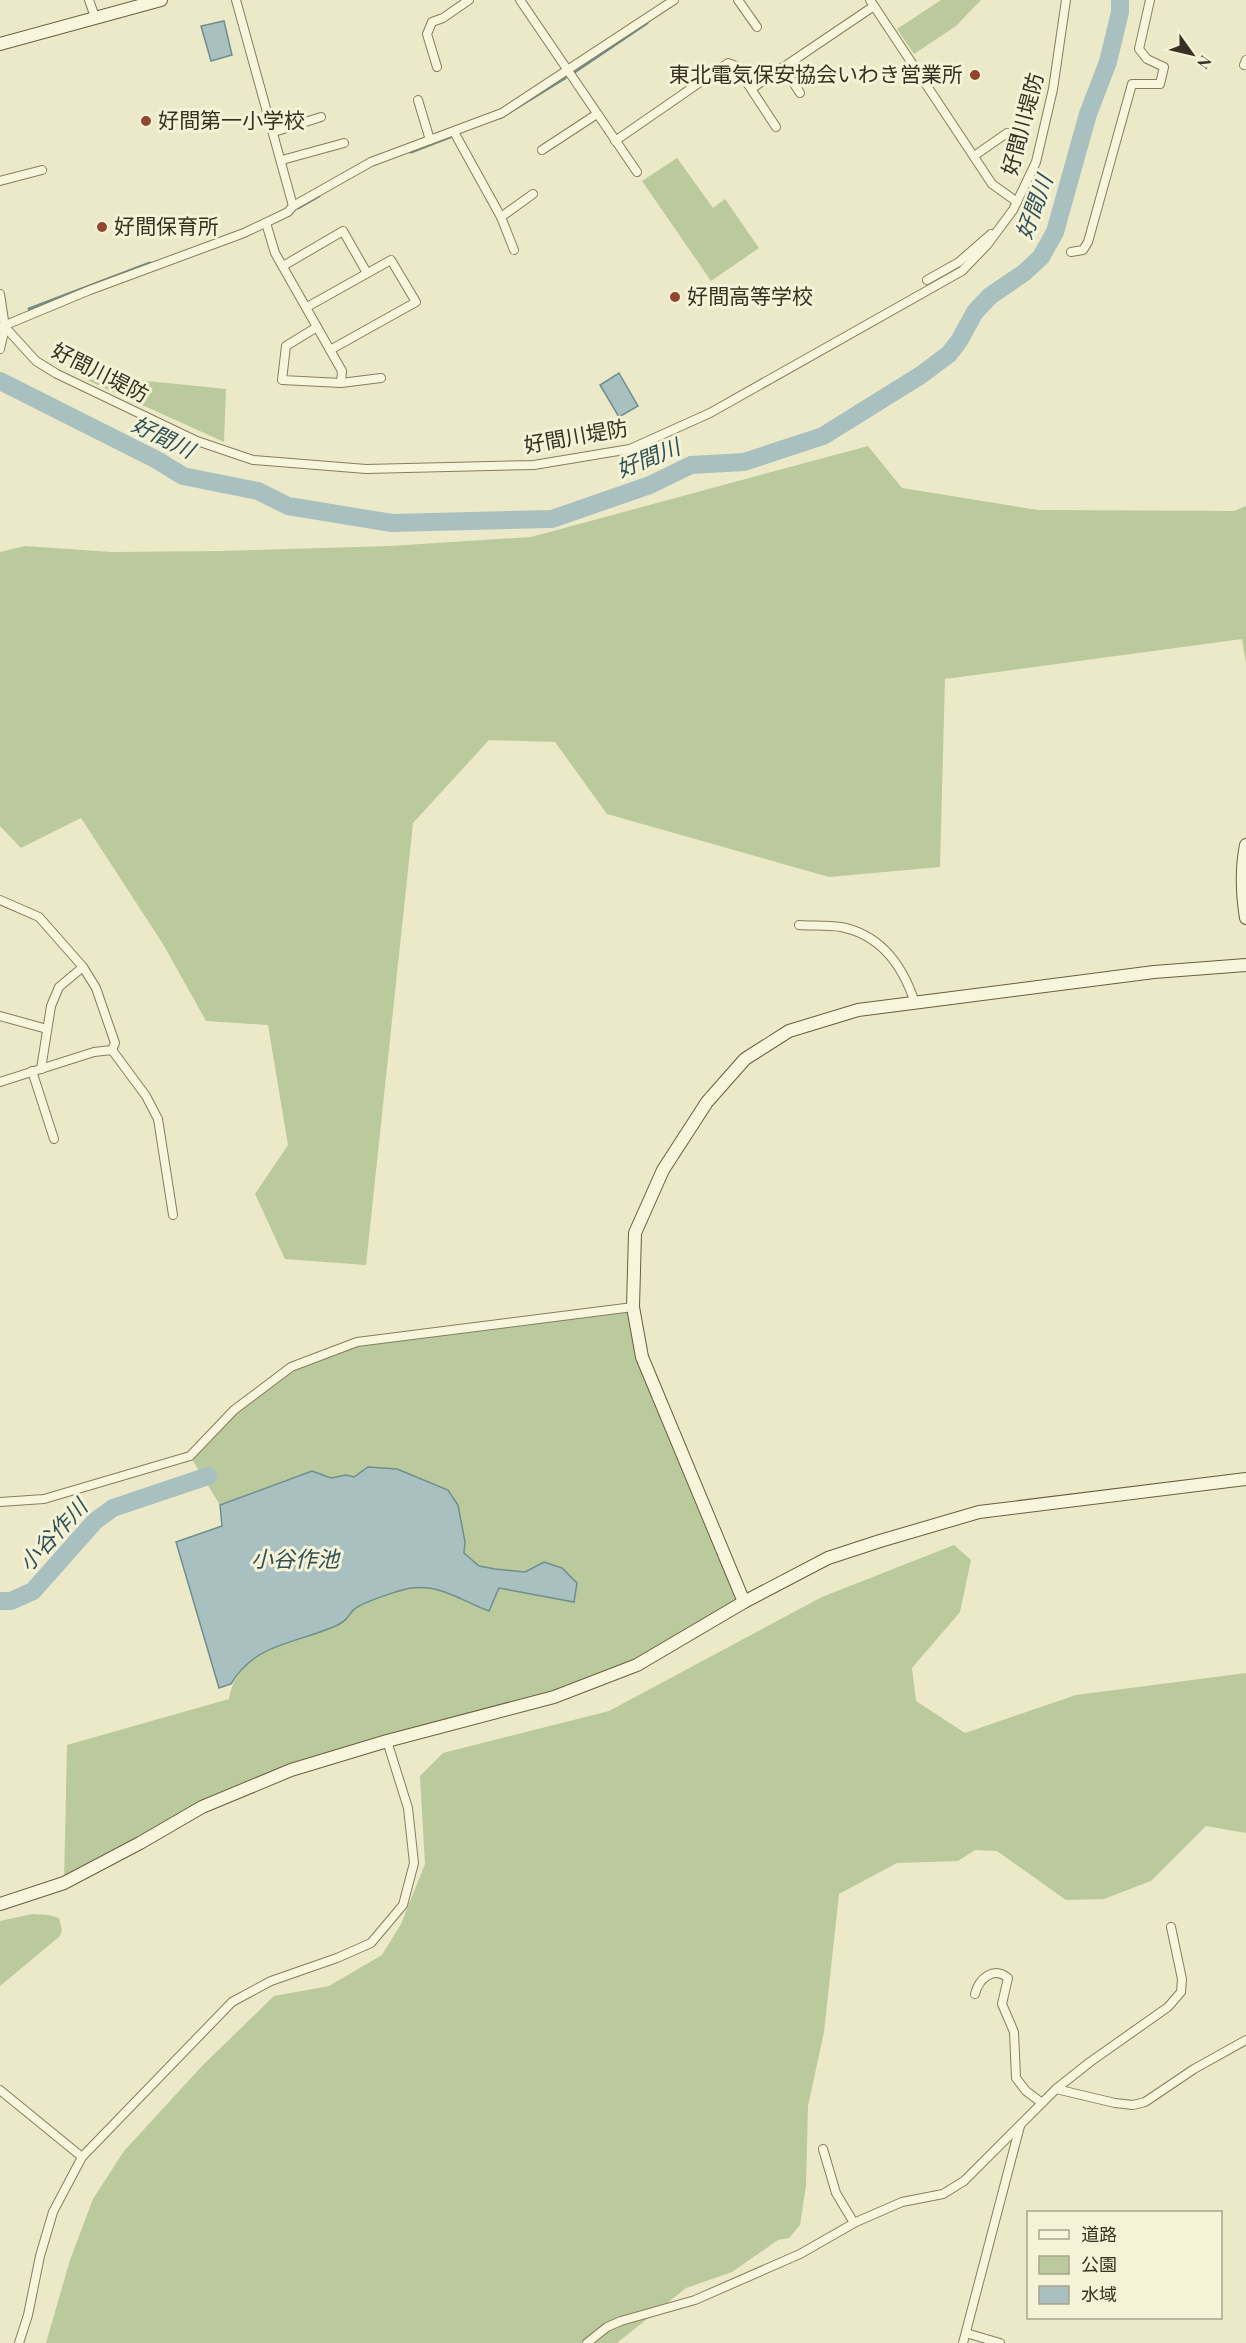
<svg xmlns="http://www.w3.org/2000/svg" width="1246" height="2343" font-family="'Playfair Display','Noto Sans JP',serif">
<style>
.green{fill:#baca9c}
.water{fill:#a8c0bf;stroke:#6f8e8e;stroke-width:1.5}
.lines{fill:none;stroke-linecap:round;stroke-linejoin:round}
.stream{stroke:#6f8e8e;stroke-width:3}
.river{stroke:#a8c0bf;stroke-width:18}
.street-casing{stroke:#877d5e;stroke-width:10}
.secondary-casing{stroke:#695e41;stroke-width:14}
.street{stroke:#f7f5db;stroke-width:8}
.secondary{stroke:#f7f5db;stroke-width:12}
.poi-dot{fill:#924631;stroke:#f4f2d7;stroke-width:2}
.labels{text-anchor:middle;stroke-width:6;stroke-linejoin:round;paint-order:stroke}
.poi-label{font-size:21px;fill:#383121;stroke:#f4f2d7;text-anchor:start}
.street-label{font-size:21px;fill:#383121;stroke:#f4f2d7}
.water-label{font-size:22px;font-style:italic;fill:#315157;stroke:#f4f2d7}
</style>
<rect width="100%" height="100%" fill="#ece9c8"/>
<g class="green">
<polygon points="941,0 981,0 956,26 914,54 897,29"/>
<polygon points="677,158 713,208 725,199 759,248 711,281 642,181"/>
<polygon points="118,378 226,389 224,442 87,380"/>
<polygon points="868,446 902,488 1038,510 1234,511 1246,506 1246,664 1242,639 945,679 940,867 829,877 607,814 555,742 489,740 413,823 366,1265 285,1259 255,1194 288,1145 268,1025 206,1021 163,944 81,818 21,848 0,826 0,552 25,546 112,552 221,551 390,546 531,537"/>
<path d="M633,1307L642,1357L744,1602L637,1665L554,1697L387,1741L202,1807L64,1883L67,1745L229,1699C237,1645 303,1642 343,1621C349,1618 350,1611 355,1608C363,1602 402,1589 411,1588C439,1584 464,1602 489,1611L498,1587L574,1602L544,1562L525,1572L495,1569L479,1566L464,1553L465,1542L354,1477L346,1475L331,1478L312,1471L220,1505L190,1456L234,1410L291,1367L357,1342Z"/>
<polygon points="954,1545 971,1560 960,1612 912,1668 916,1701 965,1733 1076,1695 1246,1673 1246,1833 1206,1826 1151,1881 1104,1899 1066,1900 997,1851 975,1850 958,1861 897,1863 839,1894 824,2032 808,2106 806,2186 800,2225 789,2238 778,2240 732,2272 686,2288 617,2343 46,2343 70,2260 93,2199 124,2151 203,2065 274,1996 329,1986 382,1955 401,1924 425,1864 420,1776 443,1753 609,1711 822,1597"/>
<polygon points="32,1914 49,1915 59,1918 62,1930 60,1936 0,1986 0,1921"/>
</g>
<g class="water">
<polygon points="224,21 232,55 211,61 201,26"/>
<polygon points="619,373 638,406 619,417 600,385"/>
<path d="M368,1467L397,1469L448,1490L458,1505L465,1542L464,1553L479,1566L495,1569L525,1572L544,1562L562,1568L577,1583L574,1602L499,1588L489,1611C464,1602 440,1584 412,1588C402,1589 364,1602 356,1608C352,1610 350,1615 347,1618C343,1623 334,1627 328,1629C291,1644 254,1645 231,1684L219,1688L176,1542L222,1526L220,1505L312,1471L331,1478L346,1475L354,1477Z"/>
</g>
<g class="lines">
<g class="stream">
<polyline points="573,73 647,23"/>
<polyline points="500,118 565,78"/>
<polyline points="411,152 455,135"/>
<polyline points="298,208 319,196"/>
<polyline points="29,309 150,263"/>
</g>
<g class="river">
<polyline points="0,381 157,460 183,476 258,491 288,506 392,523 552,519 650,485 691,465 744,462 823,436 921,375 949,354 959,341 975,312 990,296 1025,272 1041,257 1055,232 1088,114 1108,62 1120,12 1120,0"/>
<polyline points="0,1601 11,1601 33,1591 95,1521 113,1508 208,1476"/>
</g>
<defs>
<g id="street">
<polyline points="89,0 95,17"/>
<polyline points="236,0 293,206"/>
<polyline points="520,0 637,172"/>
<polyline points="738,0 757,27"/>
<polyline points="870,0 992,184 1017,202"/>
<polyline points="1244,65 1246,60"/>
<polyline points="437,67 427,34 432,22 443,18 469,0"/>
<polyline points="783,67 800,93"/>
<polyline points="754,87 874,6"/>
<polyline points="418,100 430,140"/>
<polyline points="274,132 321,117"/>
<polyline points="454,132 501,217 514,250"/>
<polyline points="615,141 728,63 736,66 776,127"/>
<polyline points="542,150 597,114"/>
<polyline points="974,156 1007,133"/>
<polyline points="282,160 344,143"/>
<polyline points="0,181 42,170"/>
<polyline points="501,217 533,194"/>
<polyline points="266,223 275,253 342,371 341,383"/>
<polyline points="1071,252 1083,250 1088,242 1132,84 1160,84 1164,67 1147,59 1139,49 1150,0"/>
<polyline points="283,266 343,231 367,273"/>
<polyline points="927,280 959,262 991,234"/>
<polyline points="0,294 5,327 0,349"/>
<polyline points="307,307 391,260 416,302 330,350"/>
<polyline points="1,327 90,290 244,233 288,212 293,206 371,162 502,113 674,0"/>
<polyline points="5,327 36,361 57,374 197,441 253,460 366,469 534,465 630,449 710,413 962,271 987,245 1013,210 1036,162 1053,89 1066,0"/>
<polyline points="317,327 286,346 282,380 341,383 381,378"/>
<polyline points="0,900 39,917 83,967 96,988 115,1043 112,1050"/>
<path d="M799,925C812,926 827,925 841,927C882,935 903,966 915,1003"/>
<polyline points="0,1016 47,1029"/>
<polyline points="41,1069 51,1006 59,987 83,967"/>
<polyline points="32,1071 54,1139"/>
<polyline points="0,1082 94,1052 112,1050 146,1096 158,1119 173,1215"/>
<polyline points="0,1502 44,1499 190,1456 234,1410 291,1367 357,1342 633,1307"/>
<path d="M975,1994C979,1978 994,1966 1008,1978L1002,2004L1014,2032L1016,2078L1026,2091L1042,2103"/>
<polyline points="1056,2089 1115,2103 1133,2105 1145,2102 1194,2069 1246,2040"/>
<polyline points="0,2090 82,2157"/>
<polyline points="823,2149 836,2193 854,2223"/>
<polyline points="966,2333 1000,2343"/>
<polyline points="19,2343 28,2315 40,2256 53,2212 82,2157 232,2002 271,1981 337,1958 371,1943 403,1905 414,1863 408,1808 387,1741"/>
<polyline points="587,2343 607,2327 621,2321 695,2300 800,2254 856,2222 902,2202 943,2194 964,2181 1056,2089 1090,2062 1168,2007 1181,1992 1182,1979 1171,1927"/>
<polyline points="963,2343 1020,2126"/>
</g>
<g id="secondary">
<polyline points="0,44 161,0"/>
<path d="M1246,845C1241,870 1242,893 1246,918"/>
<polyline points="744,1602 642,1357 633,1307 635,1233 663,1170 707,1102 745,1059 789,1031 858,1010 1154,972 1246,965"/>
<polyline points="0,1904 64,1883 140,1843 202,1807 291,1770 387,1741 554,1697 637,1665 744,1602 828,1558 880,1541 979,1512 1246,1479"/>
</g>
</defs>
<use href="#street" class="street-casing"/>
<use href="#secondary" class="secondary-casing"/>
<use href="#street" class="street"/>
<use href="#secondary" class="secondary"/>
</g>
<g class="poi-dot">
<circle cx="975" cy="75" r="6"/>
<circle cx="146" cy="121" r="6"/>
<circle cx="102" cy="227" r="6"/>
<circle cx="675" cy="297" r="6"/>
</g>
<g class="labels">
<g class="poi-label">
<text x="963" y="82" text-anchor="end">東北電気保安協会いわき営業所</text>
<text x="158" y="128">好間第一小学校</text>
<text x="114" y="234">好間保育所</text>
<text x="687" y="304">好間高等学校</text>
</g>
<g class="street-label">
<text transform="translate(1023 124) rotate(-75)" y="7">好間川堤防</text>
<text transform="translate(100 373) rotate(27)" y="7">好間川堤防</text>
<text transform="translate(576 437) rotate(-10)" y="7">好間川堤防</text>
</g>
<g class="water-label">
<text transform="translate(1034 207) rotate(-70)" y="8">好間川</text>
<text transform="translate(163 437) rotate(26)" y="8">好間川</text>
<text transform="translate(648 458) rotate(-22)" y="8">好間川</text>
<text transform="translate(53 1535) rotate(-47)" y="8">小谷作川</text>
<text x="295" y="1567">小谷作池</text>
</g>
</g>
<rect x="1027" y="2211" width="195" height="108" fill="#f4f2d7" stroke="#a9a58e" stroke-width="1.5"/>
<rect x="1039" y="2230" width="30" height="9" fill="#f7f5db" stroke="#a9a58e" stroke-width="1.5"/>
<text x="1081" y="2241" font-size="18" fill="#383121">道路</text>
<rect x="1039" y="2256" width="30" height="18" fill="#baca9c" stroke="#a9a58e" stroke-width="1.5"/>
<text x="1081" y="2271" font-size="18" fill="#383121">公園</text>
<rect x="1039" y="2286" width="30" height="18" fill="#a8c0bf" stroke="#a9a58e" stroke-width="1.5"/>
<text x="1081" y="2301" font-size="18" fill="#383121">水域</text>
<g transform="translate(1192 54) rotate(124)" stroke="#f4f2d7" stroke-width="4.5" paint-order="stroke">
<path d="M0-4.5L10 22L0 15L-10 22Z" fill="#383121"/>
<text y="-9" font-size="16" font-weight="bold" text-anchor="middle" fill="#383121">N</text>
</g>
</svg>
